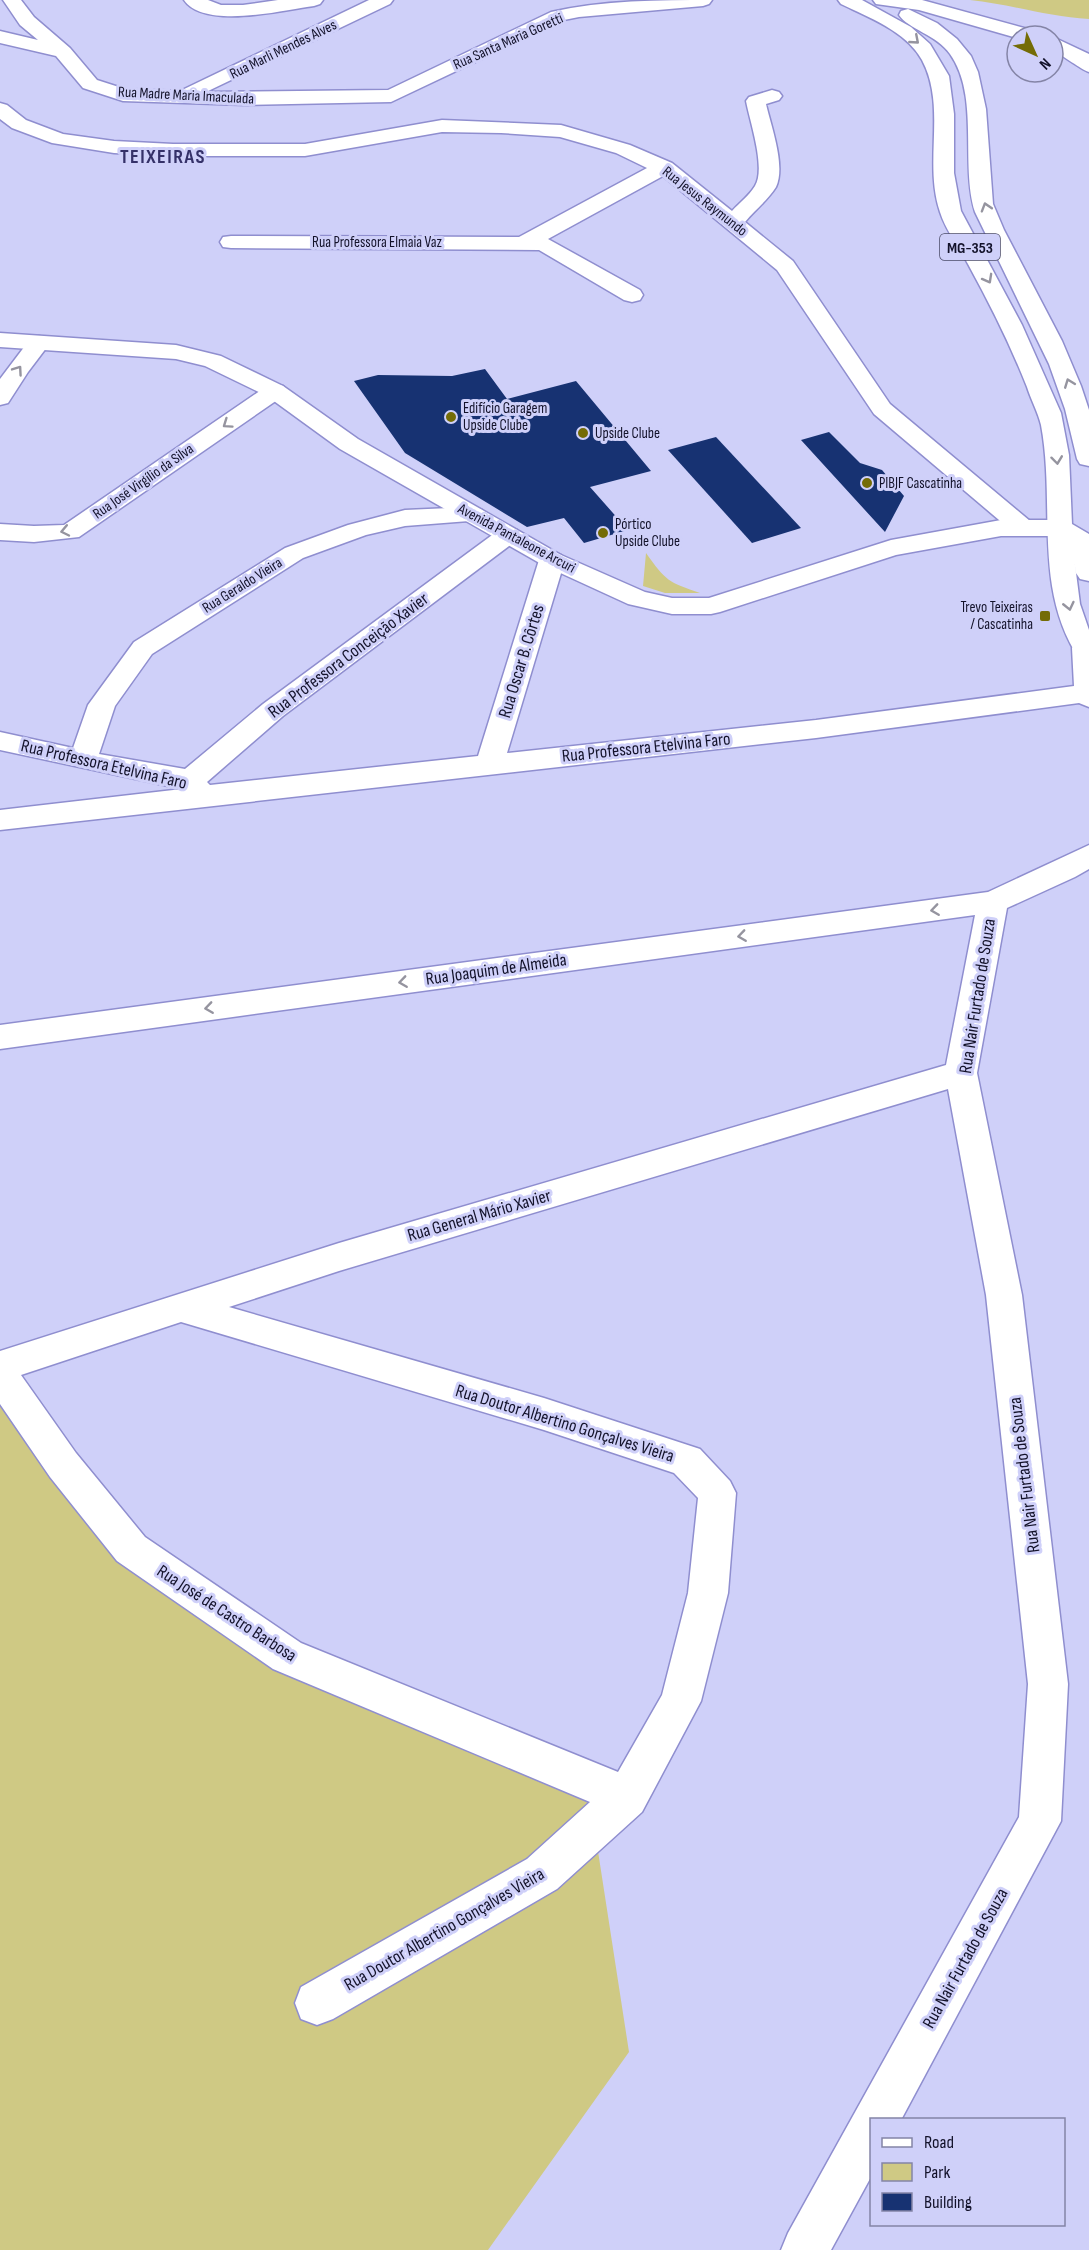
<svg xmlns="http://www.w3.org/2000/svg" width="1089" height="2250" font-family="'Sofia Sans Condensed',sans-serif">
<style>
.green{fill:#cfc984}
.building{fill:#173272}
.lines{fill:none;stroke-linecap:round;stroke-linejoin:round}
.minor-casing{stroke:#8f8ecf;stroke-width:3}
.tertiary-casing{stroke:#8f8ecf;stroke-width:3}
.primary-casing{stroke:#8f8ecf;stroke-width:3}
.minor{fill:#fff;fill-rule:evenodd}
.tertiary{fill:#fff;fill-rule:evenodd}
.primary{fill:#fff;fill-rule:evenodd}
.oneway{stroke:#95949f}
.poi-dot{fill:#746c06;stroke:#cfd0f9;stroke-width:2}
.labels{text-anchor:middle;stroke-width:6;stroke-linejoin:round;paint-order:stroke}
.far-street-label{font-size:15px;fill:#13122a;stroke:#cfd0f9}
.far-poi-label{font-size:15px;fill:#13122a;stroke:#cfd0f9;text-anchor:start}
.shield{fill:#cfd0f9;stroke:#4b4b68;stroke-width:1.5}
.shield-label{font-size:16px;font-weight:bold;fill:#13122a}
.street-label{font-size:18px;fill:#13122a;stroke:#cfd0f9}
.far-district-label{font-size:20px;font-weight:bold;letter-spacing:1.5px;fill:#353169;stroke:#cfd0f9}
</style>
<rect width="100%" height="100%" fill="#cfd0f9"/>
<g class="green">
<path d="M970,0H1089V19C1048,17 1010,4 970,0Z"/>
<path d="M646,553C666,581 668,582 700,593H665L643,586Z"/>
<polygon points="0,1374 131,1549 287,1656 587,1780 629,2052 488,2250 0,2250"/>
</g>
<g class="building">
<polygon points="485,369 507,399 576,381 651,471 590,487 628,530 584,543 564,518 527,527 405,453 354,381 378,375 452,376"/>
<polygon points="829,432 860,463 882,470 904,496 885,532 801,440"/>
<polygon points="716,437 801,528 752,543 668,450"/>
</g>
<g class="lines">
<defs>
<g id="minor">
<path d="M3,0H21L34,17L70,48L97,80L125,89L180,91L369,0H393L390,4L206,92L388,90L551,12C604,0 658,0 712,0L709,4L703,6L579,17L564,20L391,102L246,105L123,101L83,88L56,56L0,43V31L38,40L20,25Z"/>
<path d="M184,0H208L221,5H243L278,0H323L320,4L314,6C284,10 204,30 184,0Z"/>
<polygon points="873,0 922,0 1039,32 1041,36 1017,38 919,10 876,4"/>
<path d="M1053,37L1089,54V72C1082,70 1062,55 1053,50Z"/>
<path d="M772,90L779,92L782,96L779,100L766,104C771,126 786,166 776,187C768,200 755,210 745,222L793,261L890,404L1030,521L1034,526L1030,531L1021,534L1012,531L874,414L777,270L663,176L548,239L640,290L643,295L640,300L632,302L624,300L539,250L231,248L223,247L220,242L223,237L231,236L519,237L647,168L616,153L560,137L501,133L442,132L305,156H173L114,153L52,143L12,128L0,119V103L7,105L26,120L63,134L114,141L173,144H305L442,120L561,125L630,145L672,163L732,211C739,203 749,196 755,186C766,168 750,122 746,101L749,97Z"/>
<polygon points="39,336 47,338 50,343 28,372 8,403 0,405 0,379 31,338"/>
<polygon points="275,384 283,386 287,391 283,396 79,537 34,542 0,540 0,524 34,526 64,525 267,386"/>
<polygon points="473,507 482,510 486,515 482,520 405,526 366,535 303,558 152,654 115,706 99,754 185,769 263,704 499,530 508,527 517,530 521,535 517,540 283,716 207,782 210,785 478,756 539,560 543,555 552,552 561,555 565,560 507,753 816,720 1074,686 1072,648 1076,642 1089,641 1089,707 1079,703 816,738 0,830 0,810 182,789 0,750 0,732 73,748 88,705 134,642 285,548 348,525 405,510"/>
<path d="M1089,845V869L1075,877L1007,908L977,1073L1022,1295L1068,1684L1061,1821L901,2120H872V2175L831,2250H781L788,2233L1019,1817L1028,1684L986,1295L948,1089L339,1271L229,1307L544,1398L700,1449L730,1481L736,1493L728,1593L701,1701L642,1812L557,1889L333,2019L317,2025L301,2019L295,2003L301,1987L527,1859L590,1802L273,1669L117,1561L50,1477L0,1404V1351L339,1243L946,1065L975,915L0,1049V1025L988,892ZM181,1322L544,1430L674,1473L698,1498L688,1593L662,1695L618,1772L301,1643L145,1537L76,1453L21,1375Z"/>
</g>
<polygon id="tertiary" points="0,333 176,345 221,356 283,386 358,439 561,555 645,592 672,598 709,598 891,540 1001,520 1059,520 1068,523 1072,528 1068,533 1059,536 1001,536 896,555 720,612 711,614 672,614 628,604 543,565 340,449 267,396 205,366 176,359 0,347"/>
<g id="primary">
<path d="M838,0H862L911,27L930,44L949,76L954,114V173L961,211L1022,325L1061,413L1069,455L1072,524L1089,534V581L1080,579L1076,573L1074,557L1080,604L1089,630V662L1080,660C1032,588 1056,505 1041,425C1038,412 1031,400 1027,387C1010,344 990,304 968,264C959,247 946,231 940,212C923,162 947,107 922,60C906,31 868,17 841,4Z"/>
<path d="M908,9L937,23L957,39L971,56L978,72L986,109L993,204L1004,230L1062,341L1081,386L1089,410V466L1080,464L1077,459L1065,409L1049,364L975,212C960,164 980,96 950,54C937,35 908,29 899,15L901,11Z"/>
</g>
</defs>
<use href="#minor" class="minor-casing"/>
<use href="#tertiary" class="tertiary-casing"/>
<use href="#primary" class="primary-casing"/>
<use href="#minor" class="minor"/>
<use href="#tertiary" class="tertiary"/>
<use href="#primary" class="primary"/>
</g>
<defs><path id="oneway-chevron" d="M-2-3.5L2.5 0L-2 3.5" fill="none" stroke-width="1.6" stroke-linecap="round" stroke-linejoin="round" transform="scale(1.5)"/></defs>
<g class="oneway">
<use href="#oneway-chevron" transform="translate(915 40) rotate(41)"/>
<use href="#oneway-chevron" transform="translate(986 207) rotate(-107)"/>
<use href="#oneway-chevron" transform="translate(988 279) rotate(61)"/>
<use href="#oneway-chevron" transform="translate(18 370) rotate(-55)"/>
<use href="#oneway-chevron" transform="translate(1069 383) rotate(-111)"/>
<use href="#oneway-chevron" transform="translate(227 424) rotate(145)"/>
<use href="#oneway-chevron" transform="translate(1057 460) rotate(83)"/>
<use href="#oneway-chevron" transform="translate(65 531) rotate(168)"/>
<use href="#oneway-chevron" transform="translate(1069 606) rotate(77)"/>
<use href="#oneway-chevron" transform="translate(935 910) rotate(172)"/>
<use href="#oneway-chevron" transform="translate(742 936) rotate(172)"/>
<use href="#oneway-chevron" transform="translate(403 982) rotate(172)"/>
<use href="#oneway-chevron" transform="translate(209 1008) rotate(172)"/>
</g>
<g class="poi-dot">
<circle cx="451" cy="417" r="6"/>
<circle cx="583" cy="433" r="6"/>
<circle cx="867" cy="483" r="6"/>
<circle cx="603" cy="533" r="6"/>
<rect x="1039" y="610" width="12" height="12" rx="3"/>
</g>
<g class="labels">
<g class="far-street-label">
<text transform="translate(508 41) rotate(-24)" y="5">Rua Santa Maria Goretti</text>
<text transform="translate(283 49) rotate(-26)" y="5">Rua Marli Mendes Alves</text>
<text transform="translate(186 95) rotate(3)" y="5">Rua Madre Maria Imaculada</text>
<text transform="translate(705 201) rotate(38)" y="5">Rua Jesus Raymundo</text>
<text x="377" y="247">Rua Professora Elmaia Vaz</text>
<text transform="translate(143 481) rotate(-35)" y="5">Rua José Virgílio da Silva</text>
<text transform="translate(517 538) rotate(28)" y="5">Avenida Pantaleone Arcuri</text>
<text transform="translate(242 585) rotate(-32)" y="5">Rua Geraldo Vieira</text>
</g>
<g class="far-poi-label">
<text x="463" y="413">Edifício Garagem<tspan x="463" dy="17">Upside Clube</tspan></text>
<text x="595" y="438">Upside Clube</text>
<text x="879" y="488">PIBJF Cascatinha</text>
<text x="615" y="529">Pórtico<tspan x="615" dy="17">Upside Clube</tspan></text>
<text x="1033" y="612" text-anchor="end">Trevo Teixeiras<tspan x="1033" dy="17">/ Cascatinha</tspan></text>
</g>
<rect class="shield" x="940" y="234" width="60" height="26" rx="4.5"/>
<g class="shield-label">
<text x="970" y="253">MG-353</text>
</g>
<g class="street-label">
<text transform="translate(348 655) rotate(-37)" y="6">Rua Professora Conceição Xavier</text>
<text transform="translate(521 661) rotate(-73)" y="6">Rua Oscar B. Côrtes</text>
<text transform="translate(646 747) rotate(-6)" y="6">Rua Professora Etelvina Faro</text>
<text transform="translate(104 764) rotate(13)" y="6">Rua Professora Etelvina Faro</text>
<text transform="translate(496 969) rotate(-8)" y="6">Rua Joaquim de Almeida</text>
<text transform="translate(977 996) rotate(-81)" y="6">Rua Nair Furtado de Souza</text>
<text transform="translate(479 1215) rotate(-16)" y="6">Rua General Mário Xavier</text>
<text transform="translate(565 1423) rotate(17)" y="6">Rua Doutor Albertino Gonçalves Vieira</text>
<text transform="translate(1024 1475) rotate(-97)" y="6">Rua Nair Furtado de Souza</text>
<text transform="translate(227 1613) rotate(33)" y="6">Rua José de Castro Barbosa</text>
<text transform="translate(444 1929) rotate(-30)" y="6">Rua Doutor Albertino Gonçalves Vieira</text>
<text transform="translate(965 1958) rotate(-61)" y="6">Rua Nair Furtado de Souza</text>
</g>
<g class="far-district-label">
<text x="163" y="163">TEIXEIRAS</text>
</g>
</g>
<rect x="870" y="2118" width="195" height="108" fill="#cfd0f9" stroke="#8484a6" stroke-width="1.5"/>
<rect x="882" y="2138" width="30" height="9" fill="#ffffff" stroke="#8484a6" stroke-width="1.5"/>
<text x="924" y="2148" font-size="18" fill="#13122a">Road</text>
<rect x="882" y="2163" width="30" height="18" fill="#cfc984" stroke="#8484a6" stroke-width="1.5"/>
<text x="924" y="2178" font-size="18" fill="#13122a">Park</text>
<rect x="882" y="2193" width="30" height="18" fill="#173272" stroke="#8484a6" stroke-width="1.5"/>
<text x="924" y="2208" font-size="18" fill="#13122a">Building</text>
<g transform="translate(1035 54) rotate(135)"><circle r="28" fill="#cfd0f9" stroke="#8484a6" stroke-width="1.5"/>
<path d="M0-4.5L10 22L0 15L-10 22Z" fill="#746c06"/>
<text y="-9" font-size="16" font-weight="bold" text-anchor="middle" fill="#13122a">N</text>
</g>
</svg>
